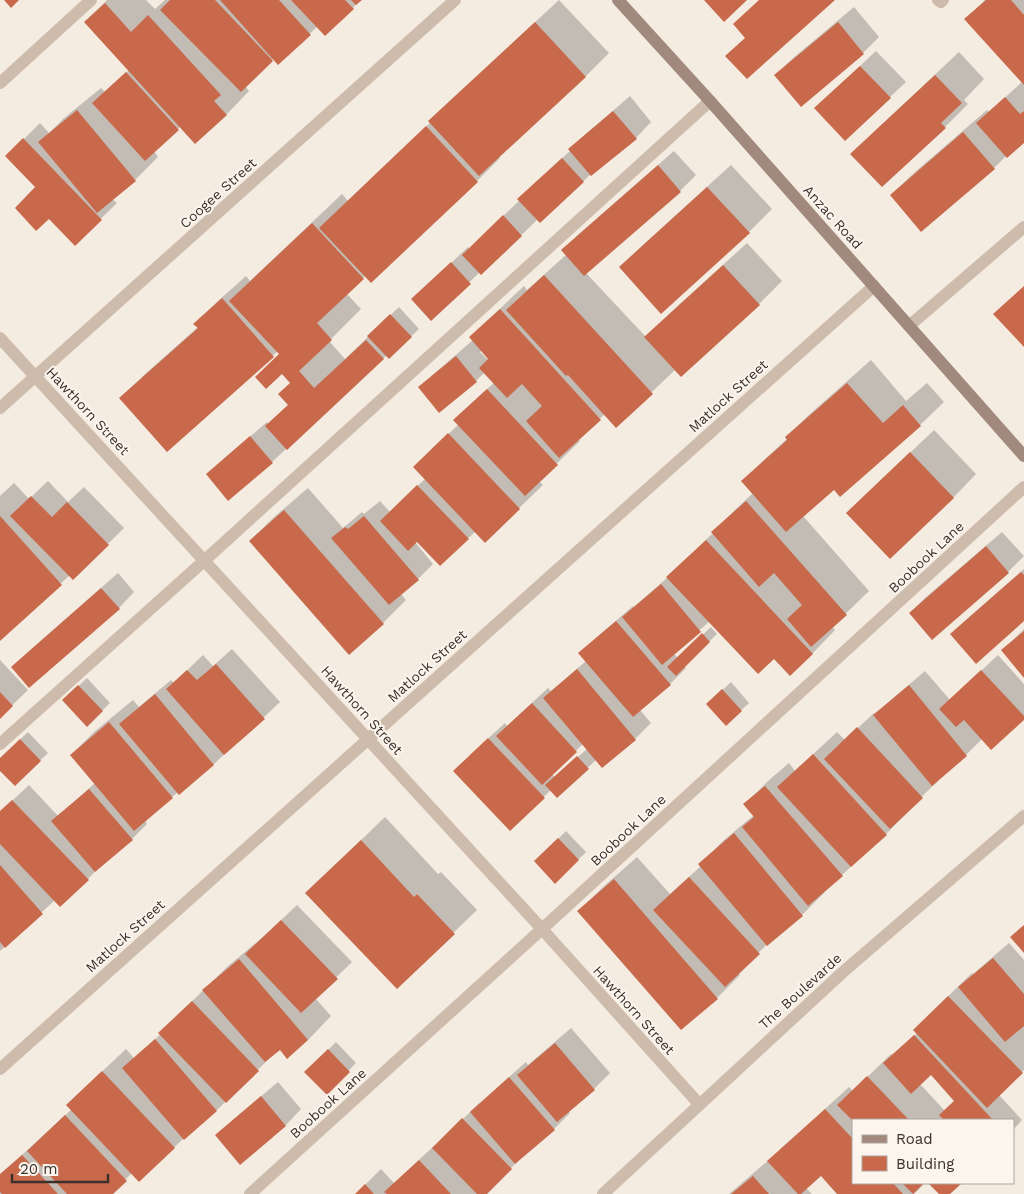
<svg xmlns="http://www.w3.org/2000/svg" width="1024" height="1194" font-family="'Work Sans',sans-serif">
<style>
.shadow{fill:#0003;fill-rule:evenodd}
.building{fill:#c8694b}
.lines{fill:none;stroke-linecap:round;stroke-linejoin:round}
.service{stroke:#cdbbac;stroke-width:12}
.minor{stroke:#cdbbac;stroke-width:12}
.secondary{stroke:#a18a7d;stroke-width:12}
.labels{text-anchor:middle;stroke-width:4;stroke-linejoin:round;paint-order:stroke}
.street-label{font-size:14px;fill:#3b302b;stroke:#fbf5ee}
</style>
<rect width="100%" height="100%" fill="#f4ebe1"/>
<g class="shadow">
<polygon points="107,0 146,0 155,9 165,0 361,0 325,35 317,27 278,63 274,58 245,86 249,91 226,115 181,126 154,151 158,157 135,180 112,199 117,203 75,244 37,187 7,156 40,123 49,133 63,119 101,88 105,92 129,70 85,22"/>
<polygon points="559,0 609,53 586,76 499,156 500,158 477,181 372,281 366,275 347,294 361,309 329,341 345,359 399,307 419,329 389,357 387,355 272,462 208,474 224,459 267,422 269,424 289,404 292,383 280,353 278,351 167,450 121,398 144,375 198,327 195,324 218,301 246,276 250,281 342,194 348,201 431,122 429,121 453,98"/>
<polygon points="985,0 1024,0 1024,141 1007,155 994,168 921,230 891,195 915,172 987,110 989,112 1022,82 966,19"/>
<polygon points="854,7 879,37 863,53 801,105 776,75 792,59"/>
<polygon points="876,51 906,82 890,97 831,93"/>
<polygon points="959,52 984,79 964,100 968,104 945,127 882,186 852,154 875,131"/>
<polygon points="630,96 651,122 636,138 591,174 540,222 538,219 481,274 480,272 431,319 429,284 468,247 469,249 520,200 535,183 571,150 586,134"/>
<path d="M674,151L696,175L680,191L586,273L646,337L669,314L747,243L782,281L759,304L681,375L676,369L616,426L605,414L578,439L580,441L539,481L543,485L485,541L476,531L440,564L417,540L415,542L433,564L418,579L401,594L406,600L383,623L250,541L273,518L308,488L343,528L362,512L364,514L380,501L390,512L426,478L438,444L459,424L478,397L494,383L485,372L476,381L420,387L436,372L473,340L470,337L524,286L527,290L567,254L563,250L579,234ZM482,350L490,359L488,360L480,352Z"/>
<polygon points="731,165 772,209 749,232 621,267 644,244"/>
<path d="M871,360L906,401L927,383L944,402L920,425L840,496L834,488L803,516L869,591L832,627L835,630L812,654L774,657L710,621L673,653L678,658L711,627L717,634L684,666L686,668L670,684L640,710L651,723L635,739L602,767L596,760L557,796L551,790L510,829L470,755L505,723L507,726L548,688L551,691L586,661L580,653L596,638L633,606L634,607L668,577L713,533V532L736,509L753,493L743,481L766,458L788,438L786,437L810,414ZM583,744L587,749L555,777L552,774Z"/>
<polygon points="934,430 976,474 953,498 871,490"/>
<polygon points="48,481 68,502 84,487 124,528 73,578 70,575 0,639 0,496 14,483 29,499"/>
<polygon points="1002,532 1024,556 1008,572 910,613 926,597"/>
<polygon points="1024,569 1024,619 952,634 967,619"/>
<polygon points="118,573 134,592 119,608 12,667 28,652"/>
<polygon points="1024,629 1024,676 1003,650"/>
<polygon points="232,649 280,702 214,764 178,792 145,820 147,824 132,839 103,863 88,879 55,900 0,951 0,812 29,785 58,816 95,783 71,755 94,732 133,700 139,707 171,680 174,683 203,655 213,666"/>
<polygon points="998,655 1024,684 1024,719 982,739 966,755 937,780 938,781 908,810 909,811 886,834 842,875 824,890 825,892 802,915 773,939 738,972 740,975 717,998 681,1029 579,911 602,888 637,857 670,894 701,866 700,864 723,841 754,815 745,804 768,781 789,763 795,771 837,732 845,740 874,713 876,715 891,700 925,671 950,700"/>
<polygon points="0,660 28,690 0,717"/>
<polygon points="87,678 110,703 87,725 64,700"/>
<polygon points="731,682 749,703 726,724 715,697"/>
<polygon points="28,732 48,753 15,784 0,769 0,759"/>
<polygon points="385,817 438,874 441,872 477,910 397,987 330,870"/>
<polygon points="566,831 586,852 555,882 536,861"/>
<polygon points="297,905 352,962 315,998 331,1016 308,1040 287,1057 280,1048 217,1110 184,1138 139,1181 132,1173 111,1194 0,1194 0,1175 72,1109 91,1082 126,1049 134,1058 161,1034 176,1017 227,967 263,937"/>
<path d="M1009,943L1024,960V1024L1023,1025L1024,1027V1070L999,1095L1022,1120L1013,1130V1120H853V1183H925L914,1194H838L821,1175L806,1188L812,1194H729L777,1153L849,1087L853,1091L891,1054L893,1055L917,1033L937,1007L972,973L973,974ZM931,1073L956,1100L945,1111L920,1084Z"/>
<polygon points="571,1028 610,1073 594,1089 568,1111 570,1113 554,1129 527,1152 485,1194 356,1194 381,1169 394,1183 435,1145 436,1146 479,1103 479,1104 526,1062 528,1065"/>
<polygon points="336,1042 356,1063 327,1093 306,1072"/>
<polygon points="278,1082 301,1109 286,1125 241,1163 217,1135 233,1120"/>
</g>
<g class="building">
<polygon points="4,0 19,0 11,8"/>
<polygon points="170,0 215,0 273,61 241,92 160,10"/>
<polygon points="220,0 279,0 311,35 278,65"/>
<polygon points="291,0 345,0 354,9 325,36"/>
<polygon points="351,0 362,0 356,5"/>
<polygon points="704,0 747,0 724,22"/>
<polygon points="759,0 835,0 747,79 725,56 745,38 733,24"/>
<polygon points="986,0 1011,0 1024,15 1024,85 964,19"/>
<polygon points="105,3 131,32 148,15 221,95 214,101 227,115 195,144 84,22"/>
<polygon points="535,22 586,77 479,176 428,121"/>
<polygon points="838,22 864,54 801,107 774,75"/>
<polygon points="860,66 891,98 845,141 814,108"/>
<polygon points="126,72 179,130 145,161 92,103"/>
<polygon points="935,75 962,103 941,123 946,128 882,187 850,154"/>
<polygon points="1005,97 1020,114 1024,111 1024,143 1007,158 976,123"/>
<polygon points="77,110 136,181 97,213 38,142"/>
<polygon points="613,111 637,139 591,176 568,149"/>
<polygon points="426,126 478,182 371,283 319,228"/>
<polygon points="963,132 995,169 921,232 890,195"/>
<polygon points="23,138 102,220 75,246 49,219 36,231 15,208 35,187 5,156"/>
<polygon points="562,158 584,182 540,223 517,199"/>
<polygon points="658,165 681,192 584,276 561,250"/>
<polygon points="707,187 750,233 661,314 619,267"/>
<polygon points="503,215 522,236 481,275 462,255"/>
<polygon points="312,223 364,279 317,323 332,340 299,371 314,388 366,340 384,359 287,450 265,426 288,405 278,394 290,383 282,374 266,389 255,377 279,354 229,301"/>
<polygon points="451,262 471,284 431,321 411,299"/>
<polygon points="723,265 760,305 681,377 644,337"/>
<polygon points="544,275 653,394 616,428 568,375 566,376 506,310"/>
<polygon points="1024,286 1024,347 993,314"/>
<polygon points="222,298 274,357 167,452 119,398 198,328 193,324"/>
<polygon points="500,309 601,420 559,458 526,421 542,406 522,384 507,398 479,368 488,359 469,337"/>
<polygon points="390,314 412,337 389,359 367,336"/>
<polygon points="456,356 477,382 439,413 418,387"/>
<polygon points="847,383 883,423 903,405 921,426 840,497 834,490 786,532 741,481 787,440 785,437"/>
<polygon points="487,389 558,465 525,496 453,420"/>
<polygon points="448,433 520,509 485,543 413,467"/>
<polygon points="250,436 273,463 228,501 206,474"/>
<polygon points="910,452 954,498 890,559 846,513"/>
<polygon points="417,485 469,539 440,566 417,542 408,551 380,521"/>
<polygon points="31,496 52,517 67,502 109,545 73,580 10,516"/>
<polygon points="746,501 847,615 811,647 787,619 802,605 774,573 759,587 711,532"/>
<polygon points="284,510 384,624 349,655 249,541"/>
<polygon points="0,516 62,585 0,641"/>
<polygon points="364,516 419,580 389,605 331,538 345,527 348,529"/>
<polygon points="706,540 813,654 790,676 774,659 758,674 666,577"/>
<polygon points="986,546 1009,573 932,640 909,613"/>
<polygon points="1021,572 1024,575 1024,621 976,664 950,634"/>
<polygon points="661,584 701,632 662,665 622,617"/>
<polygon points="101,588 120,609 29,688 11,667"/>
<polygon points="616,621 671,685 633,717 578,653"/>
<polygon points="1024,631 1024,678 1001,650"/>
<polygon points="702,633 710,642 676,676 667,667"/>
<polygon points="216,664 265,719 224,755 166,689 187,670 197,680"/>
<polygon points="577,669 636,740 602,768 543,698"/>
<polygon points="981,670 1024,716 1024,720 991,750 964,720 956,727 939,709"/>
<polygon points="78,685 103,711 87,727 62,700"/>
<polygon points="909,685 967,756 932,786 873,715"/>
<polygon points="722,689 742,711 726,726 706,704"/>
<polygon points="0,692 13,706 0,719"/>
<polygon points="155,694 214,765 179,795 119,724"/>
<polygon points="532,703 577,752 542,785 496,736"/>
<polygon points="109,722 173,798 134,831 70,755"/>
<polygon points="857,727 923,798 890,829 824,759"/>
<polygon points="488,738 545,798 510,831 453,771"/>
<polygon points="20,739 41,761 15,786 0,771 0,758"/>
<polygon points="813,754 887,835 851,867 777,787"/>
<polygon points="577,756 589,769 557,798 545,785"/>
<polygon points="765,786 843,876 808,906 742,827 754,817 743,804"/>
<polygon points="89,789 133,840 95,872 51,821"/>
<polygon points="12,800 89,880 60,907 0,844 0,811"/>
<polygon points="734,833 803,916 767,946 698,864"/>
<polygon points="558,838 579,860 555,884 534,861"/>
<polygon points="361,840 414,897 417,894 455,934 397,989 305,893"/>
<polygon points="0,865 43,914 5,948 0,942"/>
<polygon points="689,877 760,954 725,987 653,910"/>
<polygon points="614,879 718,999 681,1030 577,911"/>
<polygon points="281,920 338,979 301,1013 245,954"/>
<polygon points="1024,925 1024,953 1010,937"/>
<polygon points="993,958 1024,994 1024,1026 1005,1042 958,987"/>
<polygon points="239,959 308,1040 287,1059 280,1050 265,1062 202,990"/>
<polygon points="948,996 1023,1073 987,1108 913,1030"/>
<polygon points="192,1001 259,1071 226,1103 158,1033"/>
<polygon points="914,1035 993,1120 944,1120 939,1115 954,1101 931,1075 911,1094 883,1063"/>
<polygon points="155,1039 217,1111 184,1140 122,1068"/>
<polygon points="555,1043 595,1090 557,1122 517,1075"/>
<polygon points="328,1049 350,1072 327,1095 304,1072"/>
<polygon points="102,1071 175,1148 139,1182 66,1105"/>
<polygon points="867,1076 909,1120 852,1120 837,1105"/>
<polygon points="509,1077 555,1130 515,1164 470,1112"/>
<polygon points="261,1096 286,1126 240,1165 215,1135"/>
<polygon points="825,1109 853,1139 853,1183 893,1183 903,1194 837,1194 821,1176 801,1194 798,1194 767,1161"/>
<polygon points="65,1115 127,1181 113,1194 67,1194 27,1151"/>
<polygon points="462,1118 512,1169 487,1194 477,1194 432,1148"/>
<polygon points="22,1155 58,1194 2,1194 0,1192 0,1174"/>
<polygon points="419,1160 451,1194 387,1194 384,1192"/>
<polygon points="753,1176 769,1194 731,1194"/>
<polygon points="902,1183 924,1183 913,1194"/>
<polygon points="928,1183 962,1183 950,1194 939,1194"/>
<polygon points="365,1184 374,1194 355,1194"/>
</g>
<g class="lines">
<g class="service">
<polyline points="938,0 941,2 943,0"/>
<polyline points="0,83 91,0"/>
<polyline points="0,744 205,560 710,101"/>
<polyline points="250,1194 542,929 1024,487"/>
</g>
<g class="minor">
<polyline points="909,326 1024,227"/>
<polyline points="0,338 542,929 699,1104"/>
<polyline points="0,408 455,0"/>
<polyline points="0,1069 874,286"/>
<polyline points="603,1194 843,972 1024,816"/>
</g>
<polyline class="secondary" points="618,0 710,101 1024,456"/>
</g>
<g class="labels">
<g class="street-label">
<text transform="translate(218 193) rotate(-42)" y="5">Coogee Street</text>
<text transform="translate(833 217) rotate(48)" y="5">Anzac Road</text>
<text transform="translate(728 396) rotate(-42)" y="5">Matlock Street</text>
<text transform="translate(88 411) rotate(47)" y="5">Hawthorn Street</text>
<text transform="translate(926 557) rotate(-43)" y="5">Boobook Lane</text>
<text transform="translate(427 666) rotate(-42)" y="5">Matlock Street</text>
<text transform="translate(362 710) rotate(48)" y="5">Hawthorn Street</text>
<text transform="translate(628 830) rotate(-43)" y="5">Boobook Lane</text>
<text transform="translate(125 936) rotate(-42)" y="5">Matlock Street</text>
<text transform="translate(800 991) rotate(-42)" y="5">The Boulevarde</text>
<text transform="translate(634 1010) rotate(48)" y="5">Hawthorn Street</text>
<text transform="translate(328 1103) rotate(-42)" y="5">Boobook Lane</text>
</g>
</g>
<rect x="852" y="1119" width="162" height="65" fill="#fbf5ee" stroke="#aea6a0"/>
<rect x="862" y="1135" width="25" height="8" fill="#a18a7d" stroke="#aea6a0"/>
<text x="896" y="1144" font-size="15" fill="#3b302b">Road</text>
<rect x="862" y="1156" width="25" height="15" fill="#c8694b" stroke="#aea6a0"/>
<text x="896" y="1169" font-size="15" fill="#3b302b">Building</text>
<path d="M12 1174v8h96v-8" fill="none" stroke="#3b302b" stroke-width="2.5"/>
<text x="20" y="1174" font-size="15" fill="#3b302b" stroke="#fbf5ee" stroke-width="4" paint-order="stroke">20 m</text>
</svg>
